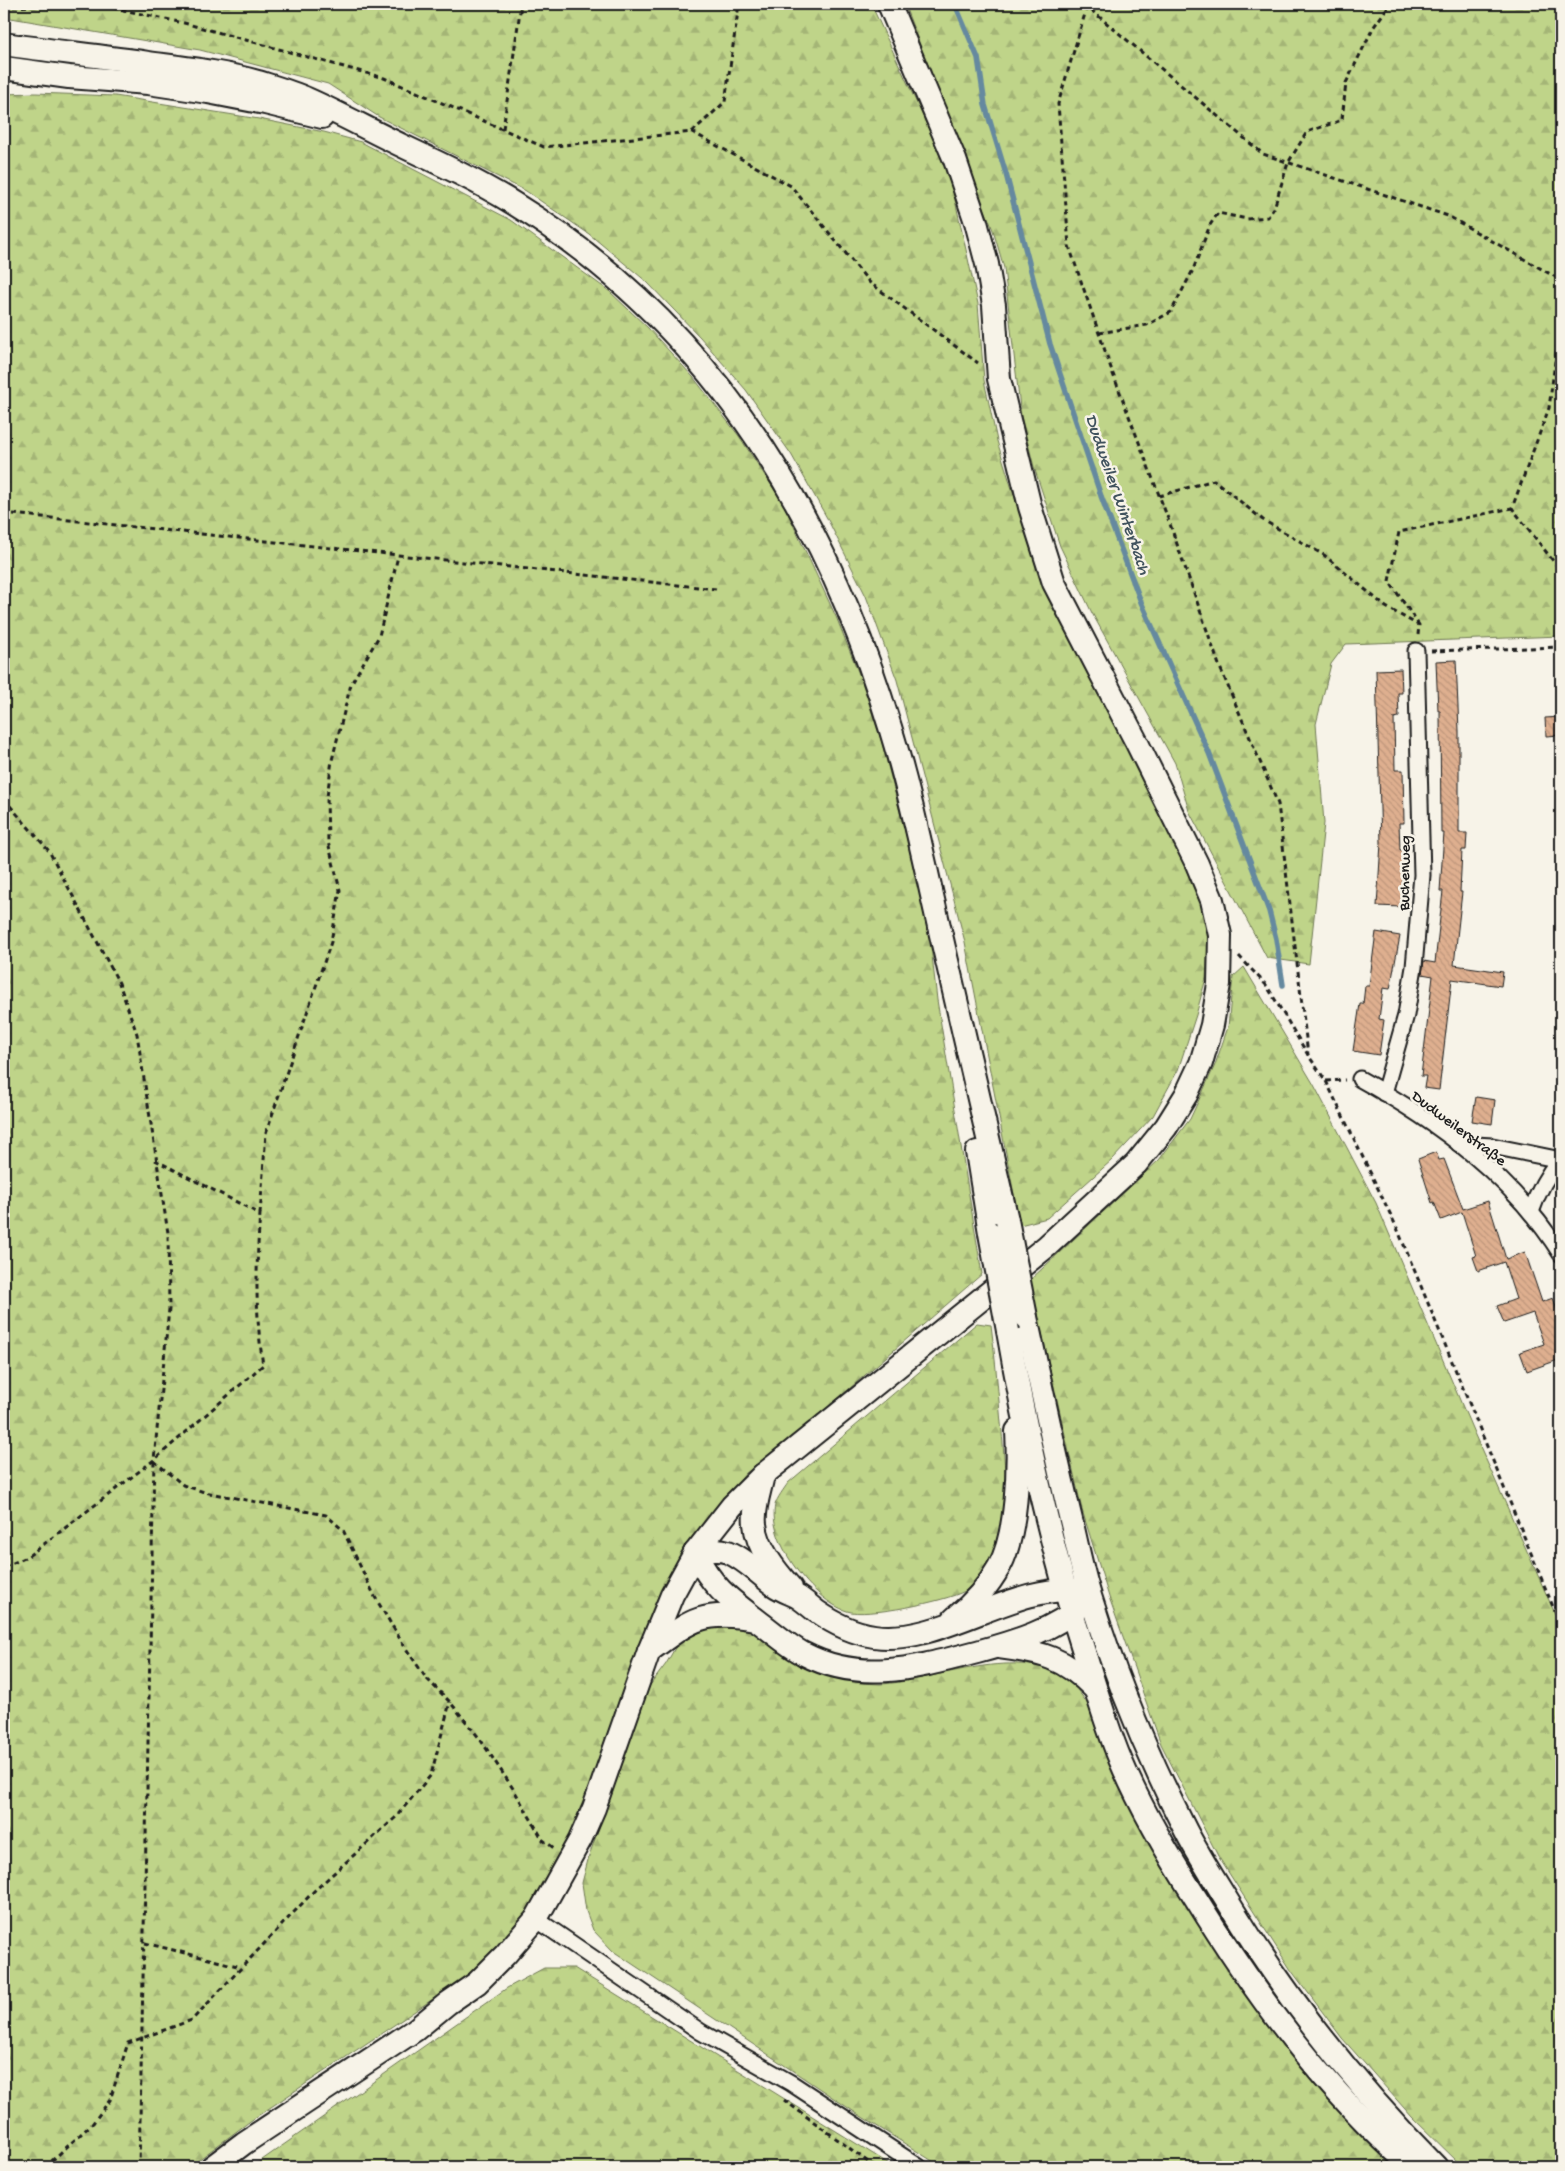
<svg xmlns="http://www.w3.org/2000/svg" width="1565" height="2171" font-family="'Gochi Hand',sans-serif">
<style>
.forest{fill:url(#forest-firs);stroke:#6e7852}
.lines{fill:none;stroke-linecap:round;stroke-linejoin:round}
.stream{stroke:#65899f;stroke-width:5.5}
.building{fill:url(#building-back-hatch);stroke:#1c1c1c}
.minor-casing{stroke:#1c1c1c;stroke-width:19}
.secondary-casing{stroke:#1c1c1c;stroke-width:26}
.path{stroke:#1c1c1c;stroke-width:3;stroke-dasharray:5 4;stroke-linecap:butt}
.minor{stroke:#f7f3e8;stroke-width:15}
.secondary{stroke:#f7f3e8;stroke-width:22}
.secondary-bridge-casing{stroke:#1c1c1c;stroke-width:26;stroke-linecap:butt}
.secondary-bridge{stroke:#f7f3e8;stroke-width:22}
.labels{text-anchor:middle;stroke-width:5;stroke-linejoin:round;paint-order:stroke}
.street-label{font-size:16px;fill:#1c1c1c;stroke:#f7f3e8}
.water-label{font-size:18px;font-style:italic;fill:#41535e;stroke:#f7f3e8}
</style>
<defs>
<pattern id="forest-firs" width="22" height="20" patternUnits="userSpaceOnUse" patternTransform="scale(1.25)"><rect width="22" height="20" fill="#bfd489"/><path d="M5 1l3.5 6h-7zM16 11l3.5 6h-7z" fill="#a4b576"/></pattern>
<pattern id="building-back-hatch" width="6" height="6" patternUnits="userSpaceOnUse" patternTransform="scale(1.25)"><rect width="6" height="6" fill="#deaf8f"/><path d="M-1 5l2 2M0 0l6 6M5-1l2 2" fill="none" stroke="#be967b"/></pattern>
</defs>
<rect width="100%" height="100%" fill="#f7f3e8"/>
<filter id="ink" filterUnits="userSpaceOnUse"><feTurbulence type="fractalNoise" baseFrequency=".02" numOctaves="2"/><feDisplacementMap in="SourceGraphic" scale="10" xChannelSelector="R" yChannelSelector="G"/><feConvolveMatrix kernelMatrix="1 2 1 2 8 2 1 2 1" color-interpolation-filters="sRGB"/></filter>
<g filter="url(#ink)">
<g class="forest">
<polygon points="4,4 871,4 949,173 978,304 984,380 997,441 1028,540 1055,611 1192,870 1205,912 1208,943 1206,978 1196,1015 1178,1070 1153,1116 1112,1160 1047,1218 1020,1225 965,942 897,680 866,596 827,518 791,454 746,390 700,337 647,282 589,234 526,191 379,117 328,84 200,50 5,17"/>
<polygon points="904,4 1561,4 1561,636 1346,644 1331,664 1316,724 1324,823 1309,964 1267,958 1189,811 1175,763 1092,613 1060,546 1034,467 1021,416 1004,268 993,230"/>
<polygon points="35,93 115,96 259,119 324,132 361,142 511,220 609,291 648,328 693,377 739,436 783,503 837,619 861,679 882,743 928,920 937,1000 982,1274 783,1446 746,1473 699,1531 574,1831 523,1922 501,1947 460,1981 253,2119 189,2167 4,2167 4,94"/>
<polygon points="1244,967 1314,1085 1376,1203 1474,1433 1561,1627 1561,2167 1463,2167 1412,2117 1342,2038 1291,1970 1218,1856 1161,1744 1109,1597 1082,1510 1030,1280 1159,1160 1190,1119 1215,1065 1228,1027 1233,977"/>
<path d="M977,1323L991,1325C995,1354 997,1383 1000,1412C1004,1457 1011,1506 997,1550C993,1564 978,1584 965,1591C946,1601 866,1618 847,1611C814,1601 767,1542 775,1505C777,1498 784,1489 788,1483Z"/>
<path d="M716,1625C730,1625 744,1625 757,1631C765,1635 771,1643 778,1648C796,1662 817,1673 839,1679C851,1681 868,1684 880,1684C934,1682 1023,1641 1069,1682C1080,1691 1087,1703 1094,1715L1136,1815L1399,2167H942L856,2113L613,1951L593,1930L586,1911L582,1883L589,1856L648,1688L666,1664L679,1641L693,1632Z"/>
<polygon points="544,1968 574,1968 894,2167 252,2167 507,1988"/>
</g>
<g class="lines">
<polyline class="stream" points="955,4 978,58 985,105 1006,174 1050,344 1101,496 1141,602 1209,753 1269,911 1276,939 1283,985"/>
</g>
<g class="building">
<polygon points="1456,660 1459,731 1459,833 1467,833 1466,850 1462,850 1460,892 1462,892 1454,965 1503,972 1501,986 1452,979 1439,1090 1424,1088 1426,1076 1421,1076 1433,976 1422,974 1424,961 1435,963 1443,891 1440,891 1444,833 1441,833 1440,711 1438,711 1436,661"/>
<polygon points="1401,669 1402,693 1398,693 1399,717 1394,718 1395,770 1403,770 1404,823 1399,823 1400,850 1405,850 1401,907 1377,906 1381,843 1376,670"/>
<polygon points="1561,717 1561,735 1546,736 1545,718"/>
<polygon points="1376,932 1400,936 1390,989 1383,988 1379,1019 1384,1020 1379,1055 1353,1051 1360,1004 1363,1004 1365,986 1369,986"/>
<polygon points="1476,1097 1495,1100 1492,1124 1472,1121"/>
<polygon points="1436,1152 1439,1160 1444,1159 1463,1209 1488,1201 1506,1259 1525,1252 1542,1302 1553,1298 1561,1321 1561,1359 1527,1371 1520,1352 1544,1344 1533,1313 1504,1323 1497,1306 1516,1299 1504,1262 1478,1271 1473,1257 1476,1256 1462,1212 1441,1220 1434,1202 1432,1203 1418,1159"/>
</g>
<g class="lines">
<defs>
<g id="minor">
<path d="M1360,1079C1438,1122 1513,1177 1561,1254"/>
<polyline points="1384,1093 1406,1015 1414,967 1422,875 1416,651"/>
<polyline points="1459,1144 1492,1146 1561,1160"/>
<path d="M1531,1212C1538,1191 1546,1176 1560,1159"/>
<polyline points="536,1919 701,2032 791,2083 919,2167"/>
</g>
<g id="secondary">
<path d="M4,44C52,51 100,56 148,63C185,68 223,72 258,82C274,87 292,92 307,99C341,114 373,132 407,148C443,165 479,182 513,203C709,323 825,512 890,727C911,795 925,866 941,935C963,1030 985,1125 1007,1220"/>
<polyline points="4,68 69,77 148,83 208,92 265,103 322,117"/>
<polyline points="977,1152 990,1233"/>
<path d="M1026,1317C1041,1386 1055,1455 1072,1524C1078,1549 1083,1575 1091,1599C1116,1679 1148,1757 1186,1831C1200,1858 1217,1884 1233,1910C1291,2004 1359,2089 1436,2167"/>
<path d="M1008,1331C1027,1440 1051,1549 1085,1655C1096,1690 1106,1725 1120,1759C1140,1807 1167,1853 1195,1897C1255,1994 1326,2092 1413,2167"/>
<path d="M763,1475C760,1490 753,1509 755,1524C757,1548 776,1571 791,1588"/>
<path d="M695,1553C713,1588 728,1598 758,1621C773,1632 788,1646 804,1654C862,1684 918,1667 977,1652C1014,1642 1055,1630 1083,1604"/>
<path d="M695,1553C706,1551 717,1548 728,1552C745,1559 759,1574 774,1585C781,1590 790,1593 798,1597C804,1601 810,1606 816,1611C833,1623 853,1633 874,1636C940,1646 1015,1582 1079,1591"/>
<path d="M954,1619C971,1605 988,1587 999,1567C1017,1535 1019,1468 1017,1431"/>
<path d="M999,1647C1041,1652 1065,1658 1095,1689"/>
<path d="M649,1651C690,1621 702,1609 755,1619"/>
<polyline points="212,2167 244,2143 415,2030 448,2003 477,1983 505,1955 536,1919 580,1840 594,1808 649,1651 672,1595 695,1553 732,1506 763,1475 1047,1246 1136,1164 1166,1127 1186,1095 1201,1063 1212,1025 1219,984 1220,935 1212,900 1197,864 1136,741 1054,583 1030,507 999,379 994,305 987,264 976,222 955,160 889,4"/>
</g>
</defs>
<use href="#minor" class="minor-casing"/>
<use href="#secondary" class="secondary-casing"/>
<g class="path">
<polyline points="95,4 184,23 384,78 544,147 692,132 791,186 869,282 978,363"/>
<polyline points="1084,4 1263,154 1448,216 1561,280"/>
<polyline points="4,7 93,4"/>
<polyline points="1087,7 1058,104 1069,246 1113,374 1170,524 1219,665 1278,804 1308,1055"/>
<polyline points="503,129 521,4"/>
<polyline points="692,132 725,102 739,4"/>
<polyline points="1561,316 1549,408 1512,508 1561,571"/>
<polyline points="1099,333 1147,325 1171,312 1193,270 1210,225 1218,213 1247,219 1268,217 1274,208 1288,163 1307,132 1342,120 1346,83 1373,28 1390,4"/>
<polyline points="1159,496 1214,480 1263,520 1324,555 1386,607 1418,625"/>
<polyline points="4,513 716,589"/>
<polyline points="1418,635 1419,625 1389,581 1399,532 1512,508"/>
<polyline points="1431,651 1561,647"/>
<polyline points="4,799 49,851 119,983 137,1034 168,1233 169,1309 154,1460 139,2167"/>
<polyline points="1239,956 1267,986 1308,1055 1326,1081 1397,1228 1561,1626"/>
<polyline points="1326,1081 1345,1080"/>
<polyline points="260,1214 266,1133 331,942 340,890 328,842 327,797 332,760 351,684 379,636 398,556"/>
<polyline points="154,1461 183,1485 204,1492 326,1515 343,1530 375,1597 403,1644 426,1678 450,1702 480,1739 514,1790 543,1840 554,1848"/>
<path d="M4,1567L27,1557L154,1460L263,1365C255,1313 256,1266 260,1214L155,1160"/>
<polyline points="145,1943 241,1967"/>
<polyline points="784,2100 875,2167"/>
<polyline points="45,2167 93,2123 110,2100 128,2043 192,2020 314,1891 395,1818 431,1775 450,1702"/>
</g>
<use href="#minor" class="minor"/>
<use href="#secondary" class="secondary"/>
<defs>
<g id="secondary-bridge">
<polyline points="1007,1220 1026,1317"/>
<polyline points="990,1233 1008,1331"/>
</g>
</defs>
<use href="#secondary-bridge" class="secondary-bridge-casing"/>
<use href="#secondary-bridge" class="secondary-bridge"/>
</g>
</g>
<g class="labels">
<g class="street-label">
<text transform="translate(1403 873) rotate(-89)" y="6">Buchenweg</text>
<text transform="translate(1460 1127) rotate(37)" y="6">Dudweilerstraße</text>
</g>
<g class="water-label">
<text transform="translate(1119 494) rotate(71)" y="6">Dudweiler Winterbach</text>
</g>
</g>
<rect width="1565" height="2171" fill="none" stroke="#f7f3e8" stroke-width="20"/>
<rect x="10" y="10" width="1545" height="2151" fill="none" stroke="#1c1c1c" stroke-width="2" filter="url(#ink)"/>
</svg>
